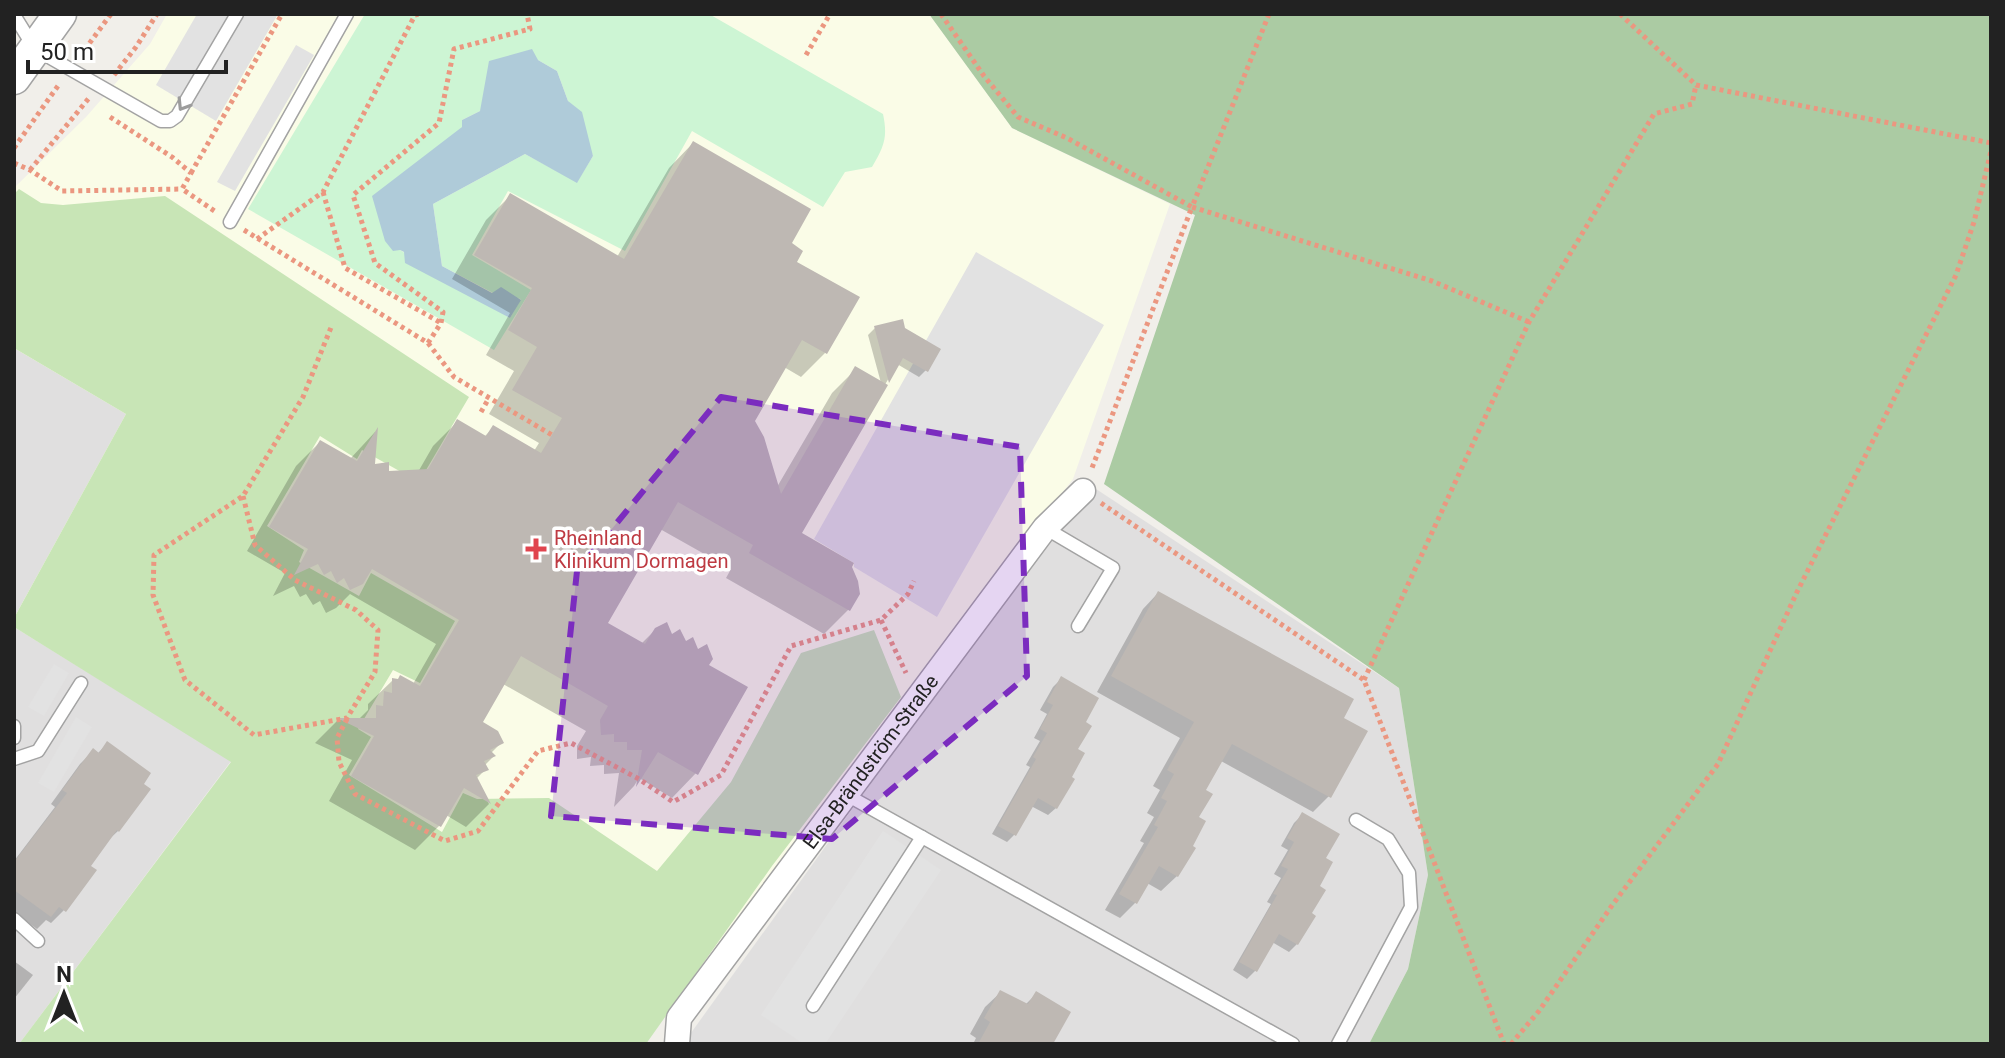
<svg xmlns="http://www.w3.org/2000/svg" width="2005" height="1058" font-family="Roboto,sans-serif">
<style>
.residential{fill:#e0dfdf}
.education{fill:#fafce7}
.grass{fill:#c8e5b6}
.forest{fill:#abcba3}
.park{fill:#cdf5d4;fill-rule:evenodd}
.parking{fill:#e2e2e2}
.water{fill:#afcbd9}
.shadow{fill:#0003}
.building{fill:#beb8b3}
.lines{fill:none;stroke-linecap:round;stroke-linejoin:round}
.service-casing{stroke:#a3a3a3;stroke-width:15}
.minor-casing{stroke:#a3a3a3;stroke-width:27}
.tertiary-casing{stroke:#a3a3a3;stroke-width:35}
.path{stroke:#eb9780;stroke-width:5;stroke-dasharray:4 4;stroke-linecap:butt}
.service{stroke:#fff;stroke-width:12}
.minor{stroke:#fff;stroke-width:24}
.tertiary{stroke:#fff;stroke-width:32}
.oneway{stroke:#9c9c9c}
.marked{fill:#7b2cbf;fill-opacity:0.2;stroke:#7b2cbf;stroke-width:6;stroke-dasharray:16 10;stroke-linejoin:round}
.health-dot{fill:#e0444e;stroke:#fff;stroke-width:3}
.labels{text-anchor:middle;stroke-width:7;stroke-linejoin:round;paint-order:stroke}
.health-label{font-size:20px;fill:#be3a42;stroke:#fff;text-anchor:start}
.street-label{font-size:20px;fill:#222;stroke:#fff}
</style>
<rect width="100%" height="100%" fill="#f1efea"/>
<g class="residential">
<polygon points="14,348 127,414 14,618"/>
<polygon points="1093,487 1399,688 1428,875 1408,969 1369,1044 683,1044 1047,539"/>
<polygon points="14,627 231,761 19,1044 14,1044"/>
</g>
<polygon class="education" points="167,14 929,14 1012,128 1170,204 1073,479 919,676 906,698 670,1012 14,627 14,618 126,414 14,348 14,188 86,117 150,44"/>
<polygon class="grass" points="19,189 41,203 63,205 165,196 469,397 419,482 362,450 357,459 320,436 267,526 304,550 299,562 359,596 371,573 455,621 420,683 393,670 358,729 371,737 349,775 442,832 463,793 477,799 549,798 657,871 731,782 801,653 874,630 901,697 772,866 646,1044 19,1044 231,762 14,627 14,618 126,414 14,348 14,194"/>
<polygon class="forest" points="929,14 1991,14 1991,1044 1369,1044 1408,969 1428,875 1399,688 1104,484 1195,215 1012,128"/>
<path class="park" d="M365,14H709L883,114C888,138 884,146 872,167L845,172L823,207L692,131L625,251L508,191L472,255L531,290L494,350L248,209ZM538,60L557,71L568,101L593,156L577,182L525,154L433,204L442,266L493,293L521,299L510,318L400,250L462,127V120L480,111Z"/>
<g class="parking">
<polygon points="197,14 278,14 216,121 156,85"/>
<polygon points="296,45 314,55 235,191 217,182"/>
<polygon points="976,252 1104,325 937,617 854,567 854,563 814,539"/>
<polygon points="54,664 69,673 44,716 28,707"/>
<polygon points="76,717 92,727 54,792 38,783"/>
<polygon points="883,831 941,870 825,1044 804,1044 761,1015"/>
</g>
<polygon class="water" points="532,49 538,60 557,71 568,101 582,112 593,156 577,183 525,154 433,204 442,266 492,293 501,287 521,300 510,318 405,263 404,252 400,250 393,251 385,241 372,196 462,127 462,120 480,111 489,61"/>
<g class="shadow">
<polygon points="693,143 789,244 825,353 801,377 784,367 753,421 777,487 832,393 856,369 881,383 868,335 875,328 926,370 919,377 897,364 799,533 849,567 858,594 848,610 824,634 726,578 731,569 660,529 605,624 641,644 656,629 685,644 707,666 696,773 672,798 639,778 634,786 614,807 619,773 604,774 604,765 590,766 591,757 577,759 577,746 586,731 503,684 481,722 501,743 491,753 494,756 484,766 486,769 476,779 489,804 466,827 446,815 439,826 415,850 329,801 352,760 315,743 338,720 360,720 360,718 368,710 368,704 393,680 413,684 436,644 350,594 336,608 326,613 320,601 313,605 306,594 300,597 294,586 273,596 285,573 247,551 296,466 320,442 350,459 375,432 373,466 387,473 418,472 433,446 457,422 484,437 493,428 534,451 539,443 489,414 514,371 486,355 510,313 452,279 486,220 510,196 617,257 669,168"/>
<polygon points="1158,593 1342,719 1329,796 1313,812 1221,761 1204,791 1196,818 1177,876 1161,891 1147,883 1135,903 1120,918 1105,910 1144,843 1140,841 1154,817 1147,813 1160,790 1153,786 1180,738 1097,692 1143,609"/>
<polygon points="1061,679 1083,723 1076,750 1056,808 1048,815 1031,806 1014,835 1007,842 992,834 1030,767 1026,765 1040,741 1034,738 1047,714 1040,710 1053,687"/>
<polygon points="107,744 118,831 105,843 88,866 64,910 51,923 46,920 37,929 14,912 14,861 55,807 51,804 80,764 93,751 97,754"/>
<polygon points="1302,815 1324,859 1317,887 1297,944 1289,952 1272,942 1255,971 1247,979 1233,970 1271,904 1267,902 1281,878 1274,874 1288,850 1281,846 1294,823"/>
<polygon points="14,961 33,975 14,999"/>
<polygon points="1001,992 1025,1005 1036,994 1051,1044 973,1044 976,1038 970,1034 985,1007"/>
</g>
<g class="building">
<polygon points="693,141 811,209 792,243 803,251 797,262 860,297 827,354 802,340 755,421 764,437 781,494 855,366 888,385 802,533 854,563 852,567 858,581 860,594 850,611 749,553 753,545 678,502 608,623 645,644 655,628 667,622 672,634 680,629 686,641 693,637 698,649 707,644 713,659 709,665 748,687 698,775 658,752 636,787 642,750 627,750 627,742 614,742 614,734 601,735 600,720 608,706 521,656 483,722 498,731 504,743 490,750 496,756 484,761 489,770 476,775 491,804 464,788 441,827 351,776 374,736 337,718 376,718 376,705 383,706 384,691 392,693 392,678 398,679 400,675 420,686 459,620 372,569 363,584 350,590 344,578 337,583 331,571 324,575 318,564 294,575 308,549 269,527 320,440 357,461 378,427 375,464 389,462 389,471 428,469 457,419 486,436 493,425 541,453 562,418 512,390 537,347 508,330 532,288 474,255 510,193 624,259"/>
<polygon points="903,319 905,328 941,349 928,372 903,358 889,383 874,326"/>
<polygon points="1158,591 1354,699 1344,718 1368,731 1331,798 1232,744 1206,790 1213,794 1199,817 1206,821 1193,846 1196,848 1178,877 1159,866 1137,904 1119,894 1158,827 1154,825 1167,801 1161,798 1174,774 1167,770 1194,722 1111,676"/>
<polygon points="1061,676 1099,698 1086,722 1092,726 1078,749 1085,753 1072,777 1075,779 1057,809 1038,798 1016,836 998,826 1036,759 1033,757 1047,733 1040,729 1053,705 1047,702"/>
<polygon points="107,741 151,773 144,784 151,789 119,832 117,830 91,866 97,870 66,912 59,907 51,917 14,890 14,862 67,793 62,790 93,748 99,753"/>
<polygon points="1302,812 1340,834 1326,858 1333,862 1320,886 1326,890 1312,913 1316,916 1298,945 1279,934 1257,972 1239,962 1277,895 1273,894 1288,869 1281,866 1294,842 1287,838"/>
<polygon points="1000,990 1028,1004 1036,991 1071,1012 1053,1044 978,1044 990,1022 984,1018"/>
</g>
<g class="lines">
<defs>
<g id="service">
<polyline points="14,15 35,49 161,121 170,121 177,116 237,14"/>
<polyline points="230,222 347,14"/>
<polyline points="1045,528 1113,568 1078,626"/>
<polyline points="14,726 14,738"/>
<polyline points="14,759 38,751 81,683"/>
<polyline points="845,794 1293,1044"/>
<polyline points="14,919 38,941"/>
<polyline points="813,1006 922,837"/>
<polyline points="1338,1044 1411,907 1409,873 1388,839 1356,820"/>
</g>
<g id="minor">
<path id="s1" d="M677,1044L679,1018L1045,528L1083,491"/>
</g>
<polyline id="tertiary" points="14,78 60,14"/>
</defs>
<use href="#service" class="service-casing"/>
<use href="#minor" class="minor-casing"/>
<use href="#tertiary" class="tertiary-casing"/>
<g class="path">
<polyline points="941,14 984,76 1018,117 1067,138 1192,207 1092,468"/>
<polyline points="1269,14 1192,207 1432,281 1529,322"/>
<polyline points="1620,14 1696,85 1991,143"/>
<polyline points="806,55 830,14"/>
<polyline points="80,56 111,14"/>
<polyline points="114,75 136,47 157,14"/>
<polyline points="110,117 172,157 191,173 182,189 216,212"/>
<polyline points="14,148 60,83"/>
<polyline points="14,163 30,170 62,191 182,189"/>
<polyline points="30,170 89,98"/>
<polyline points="191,173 282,14"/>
<polyline points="323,192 345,268 441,323"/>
<polyline points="244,230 428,343 454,377 552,435"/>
<polyline points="257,239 323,192 415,15 420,14"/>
<polyline points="428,343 441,323 443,312 375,263 353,195 439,123 454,49 530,29 527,14"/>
<polyline points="481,412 489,398"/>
<polyline points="243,496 255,545 295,580 356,610 378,630 375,672 347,718 254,735 185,680 153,595 154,555 243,496 303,397 332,325"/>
<polyline points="1101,503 1364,680 1504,1044"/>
<polyline points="881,620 906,673"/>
<polyline points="1364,680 1529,322 1654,114 1692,104 1696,85"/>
<polyline points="347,719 337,738 339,762 355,794 445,841 478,831 538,751 571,743 639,779 673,802 721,775 791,646 881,620 908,594 914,581"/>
<polyline points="1511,1044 1539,1011 1613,904 1718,764 1797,592 1956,275 1974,222 1991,151"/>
</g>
<use href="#service" class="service"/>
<use href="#minor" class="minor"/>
<use href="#tertiary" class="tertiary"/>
</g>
<defs><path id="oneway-chevron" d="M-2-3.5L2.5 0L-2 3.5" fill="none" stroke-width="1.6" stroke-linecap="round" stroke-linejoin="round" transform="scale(2)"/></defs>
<use class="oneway" href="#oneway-chevron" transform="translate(183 105) rotate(122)"/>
<path class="marked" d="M721,397L1020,447L1027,676L832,839L551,816L577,571Z"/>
<path class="health-dot" d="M532 537h8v8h8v8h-8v8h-8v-8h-8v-8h8z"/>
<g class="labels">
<g class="health-label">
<text x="554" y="545">Rheinland<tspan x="554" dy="23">Klinikum Dormagen</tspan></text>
</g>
<g class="street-label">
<text dy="7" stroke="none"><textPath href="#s1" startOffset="346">Elsa-Brändström-Straße</textPath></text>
</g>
</g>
<rect width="2005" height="1058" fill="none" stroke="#222222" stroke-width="32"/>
<g transform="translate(64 994)" stroke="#ffffff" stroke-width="6" paint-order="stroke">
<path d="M0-6L14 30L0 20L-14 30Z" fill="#222222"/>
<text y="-12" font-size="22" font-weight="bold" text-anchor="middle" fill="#222222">N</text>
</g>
<path d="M28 60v12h198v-12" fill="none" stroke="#222222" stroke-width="4"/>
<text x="40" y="60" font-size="24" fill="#222222" stroke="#ffffff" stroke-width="6" paint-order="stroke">50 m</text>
</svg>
